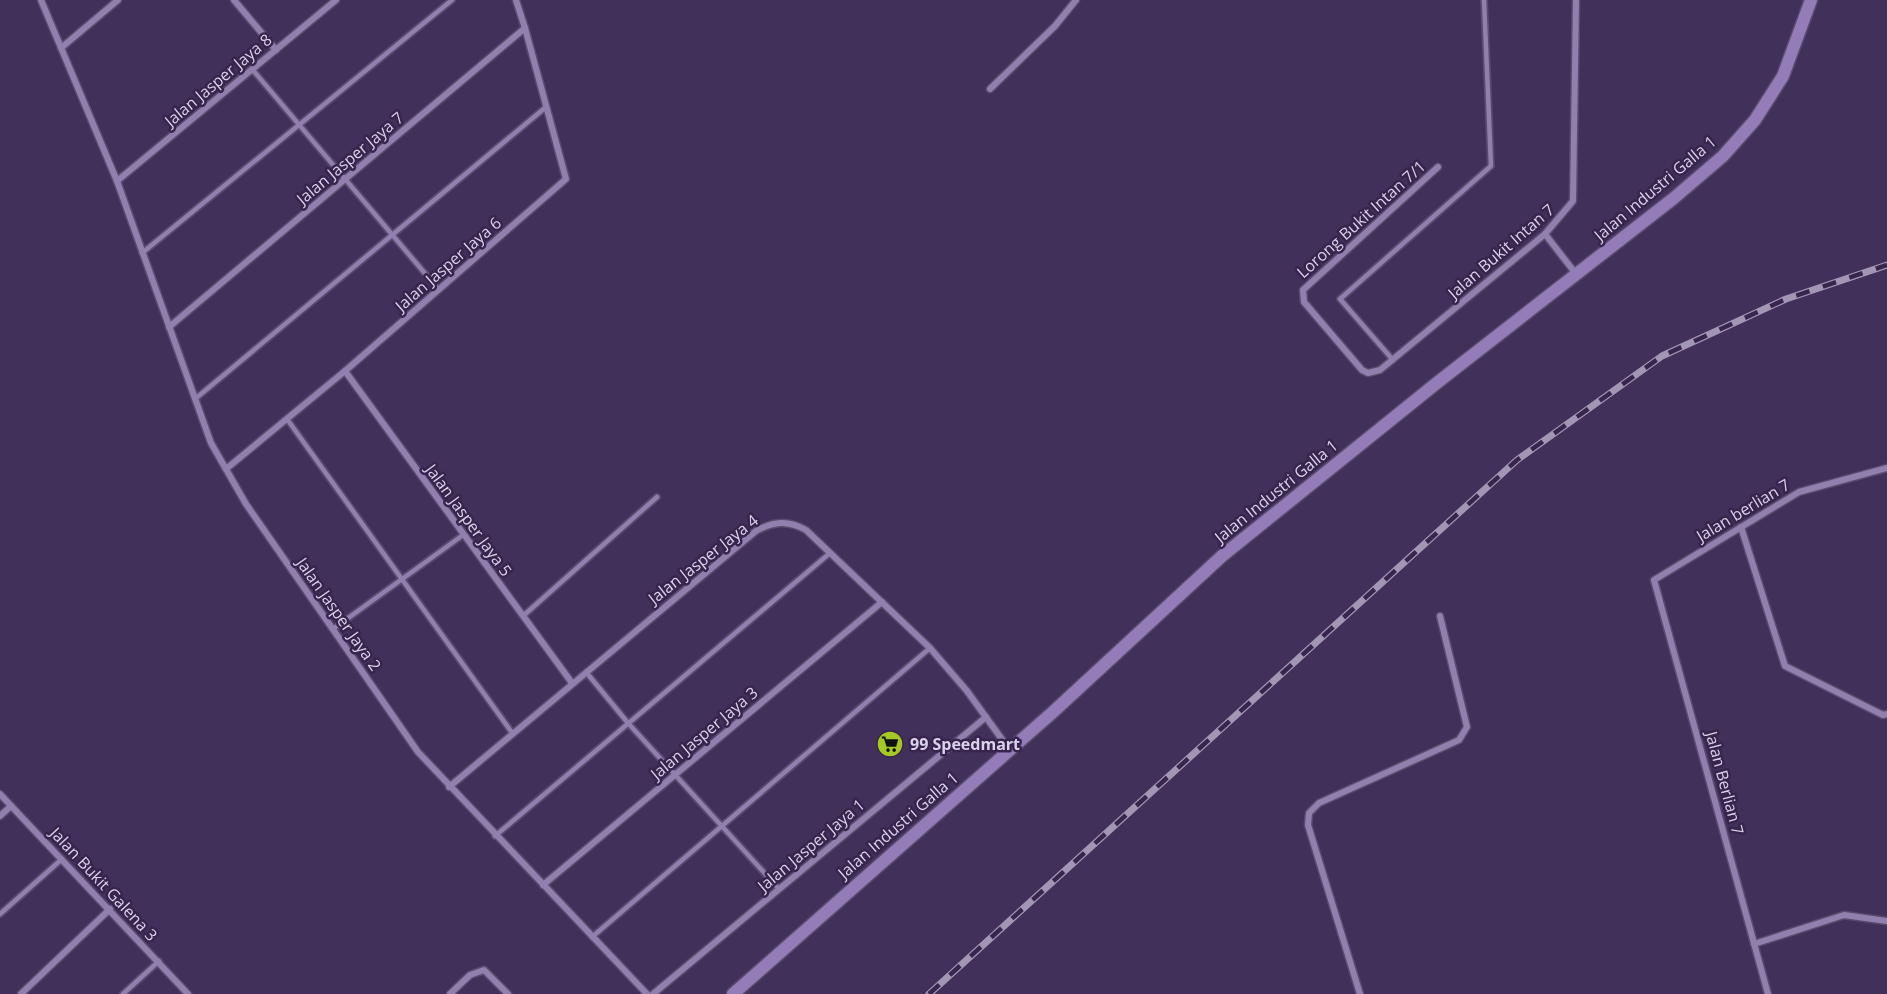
<svg xmlns="http://www.w3.org/2000/svg" width="1887" height="994" font-family="'Open Sans',sans-serif">
<style>
.lines{fill:none;stroke-linecap:round;stroke-linejoin:round}
.lane-casing{stroke:#5a4b6e;stroke-width:8}
.street-casing{stroke:#5a4b6e;stroke-width:9}
.secondary-casing{stroke:#5a4b6e;stroke-width:15}
.lane{stroke:#917fae;stroke-width:4.5}
.street{stroke:#917fae;stroke-width:6}
.secondary{stroke:#947cb8;stroke-width:12}
.rail-casing{stroke:#a296b5;stroke-width:7}
.rail{stroke:#37254d;stroke-width:4.5;stroke-dasharray:14;stroke-linecap:butt}
.labels{text-anchor:middle;stroke-width:5;stroke-linejoin:round;paint-order:stroke}
.street-label{font-size:16px;fill:#dbd2eb;stroke:#37254d}
.poi-label{font-size:16px;font-weight:bold;fill:#dbd2eb;stroke:#37254d;text-anchor:start}
</style>
<rect width="100%" height="100%" fill="#413059"/>
<g class="lines">
<defs>
<g id="lane">
<polyline points="252,69 439,290"/>
<polyline points="142,253 452,0"/>
<polyline points="1393,360 1340,299 1491,166 1484,0"/>
<polyline points="195,399 546,107"/>
<polyline points="287,419 513,734"/>
<polyline points="523,616 657,497"/>
<polyline points="333,629 463,535"/>
<polyline points="586,672 628,723 779,889"/>
<polyline points="495,836 830,553"/>
<polyline points="0,914 62,859"/>
<polyline points="592,937 930,648"/>
<polyline points="123,994 159,961"/>
</g>
<g id="street">
<polyline points="41,0 117,181 211,443 246,504 418,752 647,994"/>
<polyline points="234,0 276,50"/>
<polyline points="61,48 118,0"/>
<polyline points="990,89 1055,26 1076,0"/>
<polyline points="1438,167 1303,290 1304,302 1362,370 1368,373 1380,370 1545,234 1573,201 1576,0"/>
<polyline points="117,181 336,0"/>
<polyline points="1545,234 1576,274"/>
<polyline points="169,327 525,28 516,0"/>
<polyline points="345,371 572,683"/>
<polyline points="226,469 345,371 566,179 525,28"/>
<polyline points="1741,527 1785,666 1883,715 1887,714"/>
<path d="M449,787L756,531C774,521 788,520 806,530L930,648L967,691L1009,749"/>
<polyline points="0,794 188,994"/>
<polyline points="0,816 11,806"/>
<polyline points="543,885 882,602"/>
<polyline points="1754,944 1844,915 1887,921"/>
<polyline points="21,994 110,909"/>
<polyline points="450,994 470,975 484,970 508,994"/>
<polyline points="653,994 986,717"/>
<polyline points="1360,994 1308,825 1309,813 1319,803 1459,740 1467,727 1440,616"/>
<polyline points="1768,994 1654,580 1799,492 1887,468"/>
</g>
<polyline id="secondary" points="733,994 1053,712 1222,556 1438,382 1674,198 1723,156 1755,120 1783,76 1811,0"/>
</defs>
<use href="#lane" class="lane-casing"/>
<use href="#street" class="street-casing"/>
<use href="#secondary" class="secondary-casing"/>
<use href="#lane" class="lane"/>
<use href="#street" class="street"/>
<use href="#secondary" class="secondary"/>
<defs>
<polyline id="rail" points="929,994 1517,460 1662,356 1786,299 1887,265"/>
</defs>
<use href="#rail" class="rail-casing"/>
<use href="#rail" class="rail"/>
</g>
<defs>
<symbol id="supermarket-disc" viewBox="-11 -11 22 22"><circle r="9.5" fill="#a4c824" stroke="#37254d"/><path d="M-6-5.5h2.5l.6 2H6L4.5 2H-2.5L-4.4-4H-6ZM-1.5 3.2a1.3 1.3 0 1 0 .1 0ZM3 3.2a1.3 1.3 0 1 0 .1 0Z" fill="#111"/></symbol>
</defs>
<g fill-rule="evenodd">
<use href="#supermarket-disc" x="875" y="729" width="30" height="30"/>
</g>
<g class="labels">
<g class="street-label">
<text transform="translate(218 80) rotate(-40)" y="6">Jalan Jasper Jaya 8</text>
<text transform="translate(350 158) rotate(-40)" y="6">Jalan Jasper Jaya 7</text>
<text transform="translate(1655 188) rotate(-40)" y="6">Jalan Industri Galla 1</text>
<text transform="translate(1361 219) rotate(-42)" y="6">Lorong Bukit Intan 7/1</text>
<text transform="translate(1501 251) rotate(-41)" y="6">Jalan Bukit Intan 7</text>
<text transform="translate(448 264) rotate(-41)" y="6">Jalan Jasper Jaya 6</text>
<text transform="translate(1276 491) rotate(-39)" y="6">Jalan Industri Galla 1</text>
<text transform="translate(1743 510) rotate(-31)" y="6">Jalan berlian 7</text>
<text transform="translate(469 520) rotate(54)" y="6">Jalan Jasper Jaya 5</text>
<text transform="translate(703 559) rotate(-38)" y="6">Jalan Jasper Jaya 4</text>
<text transform="translate(339 614) rotate(55)" y="6">Jalan Jasper Jaya 2</text>
<text transform="translate(704 733) rotate(-40)" y="6">Jalan Jasper Jaya 3</text>
<text transform="translate(1725 783) rotate(75)" y="6">Jalan Berlian 7</text>
<text transform="translate(898 825) rotate(-41)" y="6">Jalan Industri Galla 1</text>
<text transform="translate(811 845) rotate(-40)" y="6">Jalan Jasper Jaya 1</text>
<text transform="translate(104 884) rotate(47)" y="6">Jalan Bukit Galena 3</text>
</g>
<g class="poi-label">
<text x="910" y="750">99 Speedmart</text>
</g>
</g>
</svg>
